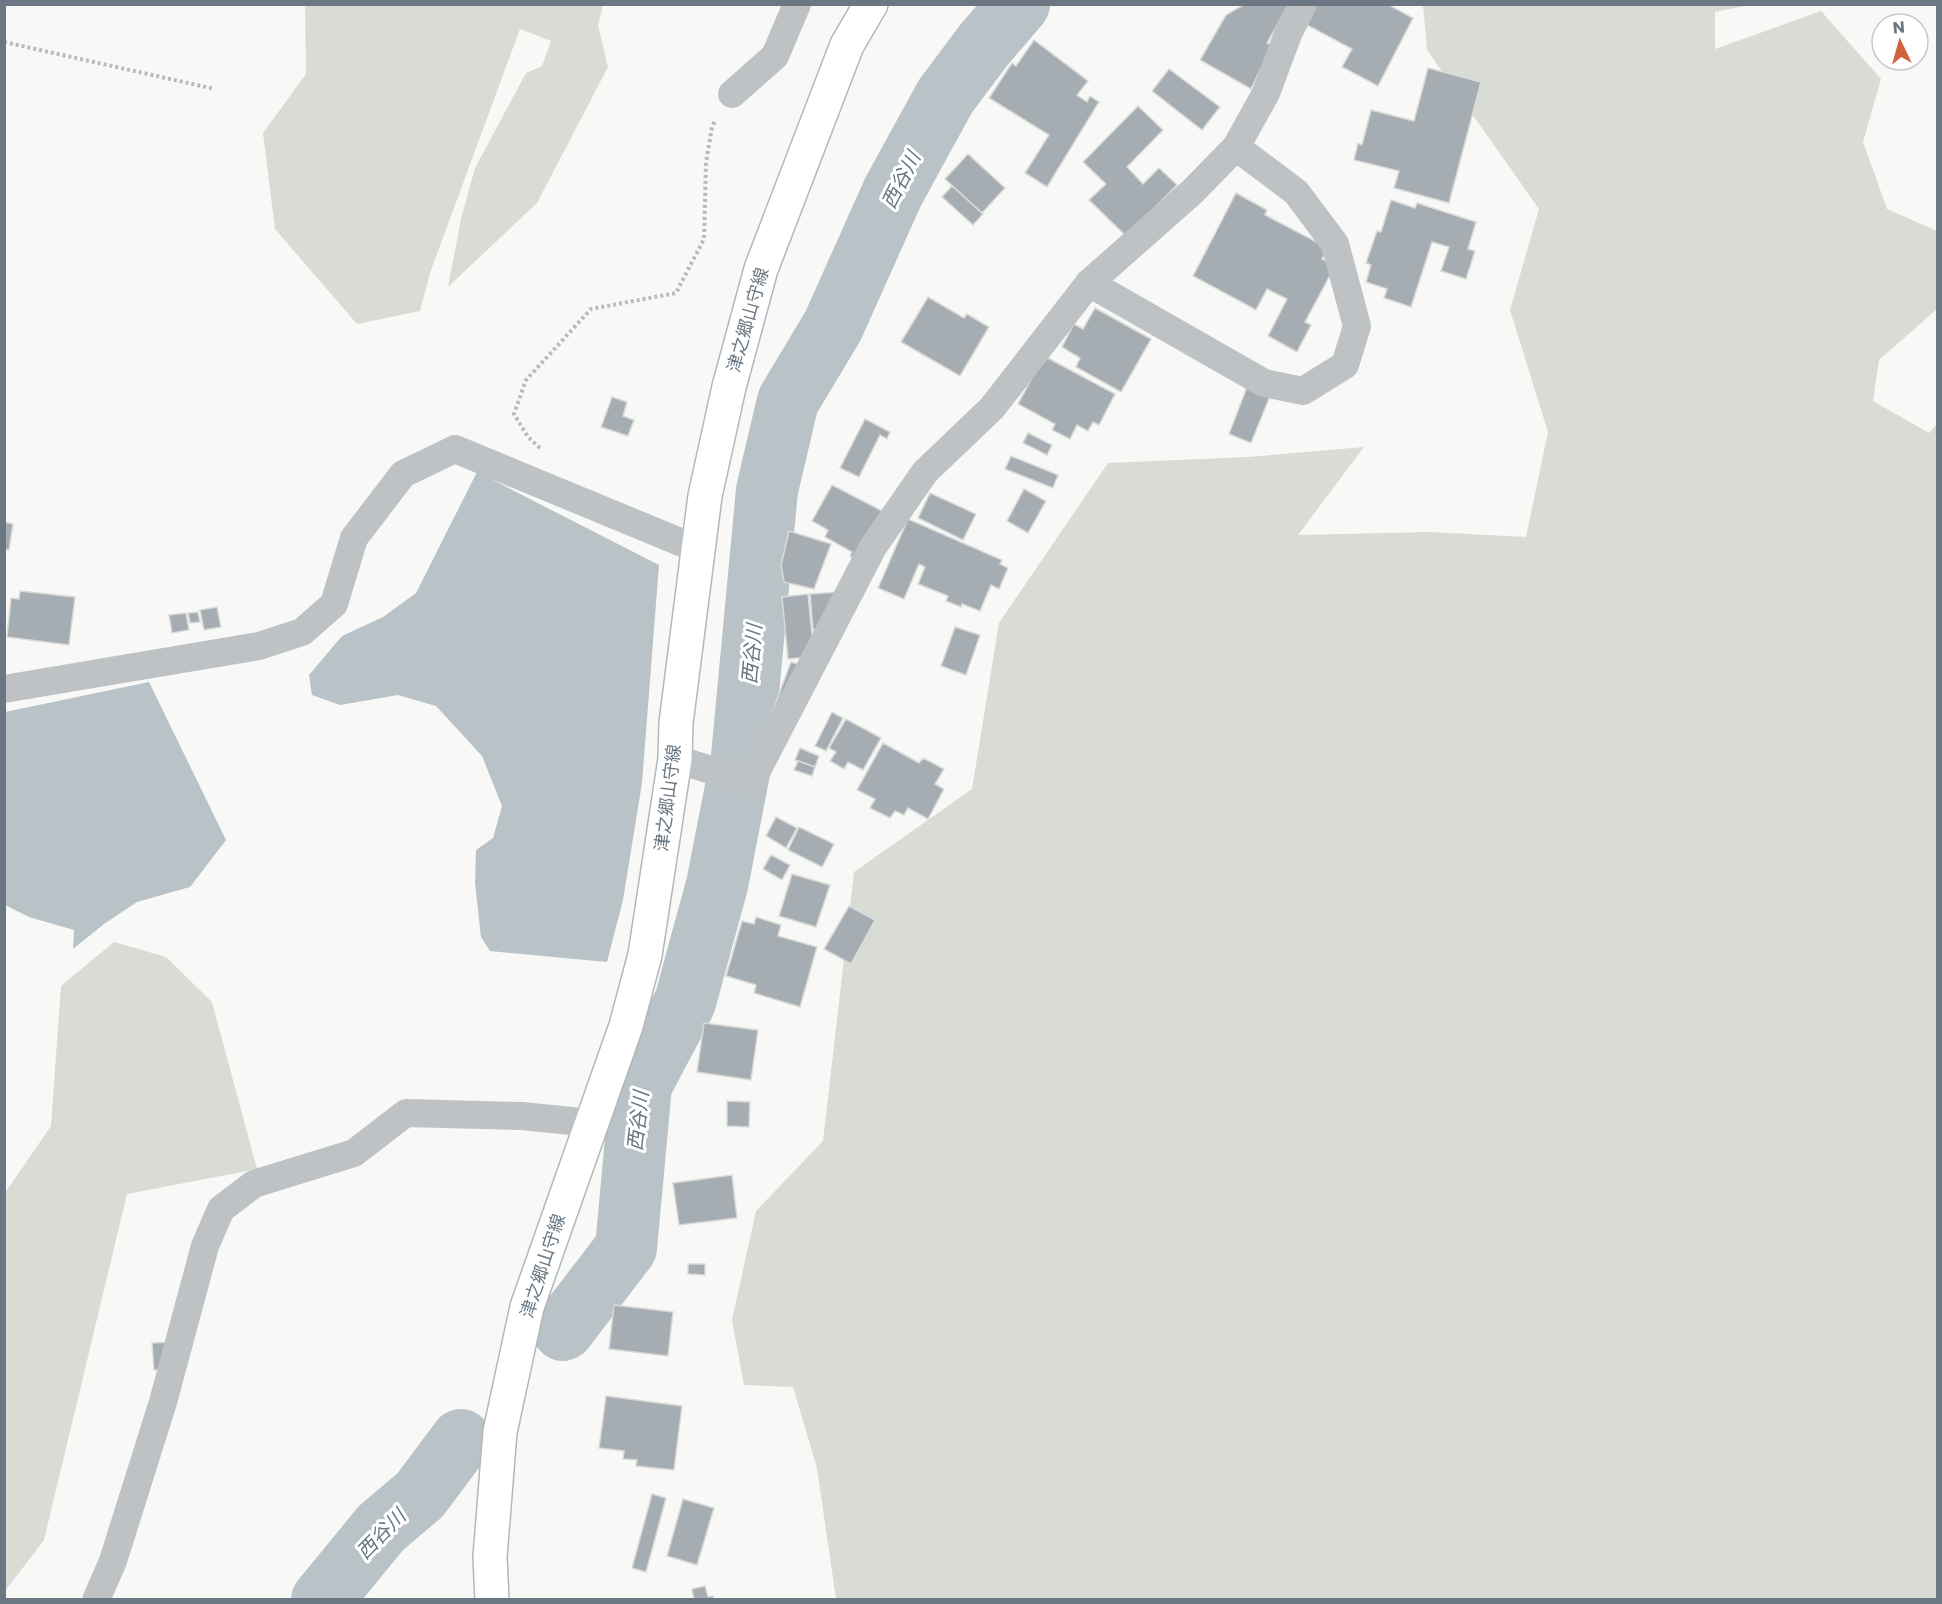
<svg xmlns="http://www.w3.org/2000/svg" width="1942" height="1604" font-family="Poppins,'Noto Sans JP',sans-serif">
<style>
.green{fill:#d8dcd5}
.water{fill:#b9c2c6}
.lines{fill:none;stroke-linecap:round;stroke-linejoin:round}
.river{stroke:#b9c2c6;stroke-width:62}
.building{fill:#a6adb2;stroke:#dadad8;stroke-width:1.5}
.secondary-casing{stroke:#b3b7bb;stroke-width:36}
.path{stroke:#b8bbbe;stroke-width:4;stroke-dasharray:3 3;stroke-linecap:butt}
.minor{stroke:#bec2c5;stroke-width:28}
.secondary{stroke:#fff;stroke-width:33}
.labels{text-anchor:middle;stroke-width:6;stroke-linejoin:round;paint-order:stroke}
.street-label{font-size:18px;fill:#6b7883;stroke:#fff}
.water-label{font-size:20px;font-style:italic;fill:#67777f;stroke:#fff}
</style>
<rect width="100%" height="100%" fill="#f8f8f6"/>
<g class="green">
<polygon points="305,5 603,5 598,25 608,67 537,203 448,287 461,219 475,168 526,73 542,66 551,41 520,29 430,273 420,311 357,324 275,229 263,133 306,74"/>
<polygon points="1423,5 1750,5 1715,12 1715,49 1821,11 1881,79 1863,142 1887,209 1937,231 1937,309 1879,360 1873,401 1929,433 1937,424 1937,1599 836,1599 817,1468 793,1387 744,1385 732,1320 756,1211 823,1141 854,872 972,789 999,623 1108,463 1248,457 1364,447 1298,535 1430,532 1526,537 1548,432 1510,310 1539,209 1427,50"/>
<polygon points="114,942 166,957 212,1002 257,1169 127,1194 44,1540 5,1591 5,1193 51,1126 61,986"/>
</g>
<g class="water">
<polygon points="477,472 659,565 642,783 623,900 607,962 490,951 481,937 475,883 476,850 493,838 502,806 482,756 436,706 398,695 340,705 312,695 309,675 342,636 383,617 416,593"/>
<polygon points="149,682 226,840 190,887 137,902 104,924 73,949 74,930 29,917 5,905 5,712"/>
</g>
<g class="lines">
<g class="river">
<polyline points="563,1330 626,1248 641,1085 685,1002 717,885 742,757 767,490 788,401 833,326 893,192 945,97 983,46 1019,4"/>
<polyline points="322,1600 381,1528 420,1495 461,1440"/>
</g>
</g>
<g class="building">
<polygon points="1245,4 1289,4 1267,43 1272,45 1251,89 1200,60 1226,15"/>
<polygon points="1317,4 1387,4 1413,18 1378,86 1342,67 1352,49 1307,25"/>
<polygon points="1034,40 1088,81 1077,95 1087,102 1090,96 1099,102 1047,187 1025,173 1049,135 989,98 1012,63 1016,66"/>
<polygon points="1428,68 1481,82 1449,203 1394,188 1399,171 1354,160 1358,143 1362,145 1371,110 1414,121"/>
<polygon points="1169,69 1220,107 1202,130 1152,91"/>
<polygon points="1138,106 1163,130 1127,167 1143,184 1159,168 1177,185 1126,236 1089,200 1106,184 1083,162"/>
<polygon points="968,154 1005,188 982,213 945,179"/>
<polygon points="952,186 983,214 973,225 942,197"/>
<polygon points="1236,193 1267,210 1265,215 1328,248 1322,259 1335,266 1305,322 1311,325 1297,352 1268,336 1287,299 1267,289 1256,310 1193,276"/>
<polygon points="1391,200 1415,208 1417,203 1476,222 1468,249 1475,251 1466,279 1441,271 1449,247 1432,242 1411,307 1384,298 1387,289 1366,282 1371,265 1366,263 1377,231 1381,232"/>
<polygon points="928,297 964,318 967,314 989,327 960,376 901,342"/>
<polygon points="1095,308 1151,339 1121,392 1076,367 1080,358 1062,347 1074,324 1083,329"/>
<polygon points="1044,356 1115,394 1099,425 1093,422 1088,431 1077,425 1070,439 1052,430 1055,424 1018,404"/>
<polygon points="1247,387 1270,396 1251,443 1229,434"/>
<polygon points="612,397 627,402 623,416 634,420 628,436 601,427"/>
<polygon points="865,419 890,432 887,439 880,435 859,477 840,468"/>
<polygon points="1028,433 1052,445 1047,455 1023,443"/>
<polygon points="1011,456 1058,475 1053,488 1005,469"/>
<polygon points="832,485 884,512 858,561 850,556 852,552 825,537 828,530 812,521"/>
<polygon points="1024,489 1046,501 1028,533 1007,521"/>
<polygon points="930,493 976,514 963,540 918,518"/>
<polygon points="908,519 1002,560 1000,564 1008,568 999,589 991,585 980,611 962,604 961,607 946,601 948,596 918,584 925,567 919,564 904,599 878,588"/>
<polygon points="4,522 13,524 9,550 4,549"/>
<polygon points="789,531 831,544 814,589 784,582 781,565"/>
<polygon points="20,591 75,597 69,645 7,637 11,598 19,599"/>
<polygon points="839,592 822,630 813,629 810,594"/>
<polygon points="808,594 813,645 809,657 788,659 782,597"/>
<polygon points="217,607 221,627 204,630 200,610"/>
<polygon points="198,612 200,622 190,623 188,613"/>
<polygon points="186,613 189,630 172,633 169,615"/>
<polygon points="955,627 980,635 966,675 941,666"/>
<polygon points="791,662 804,666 772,713"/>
<polygon points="832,712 843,718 826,751 815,746"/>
<polygon points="846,719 881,738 863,770 848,762 844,769 830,761 836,752 829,748"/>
<polygon points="883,743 919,763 923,758 944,769 935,784 944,789 928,819 908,808 904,815 895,811 890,818 870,808 875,799 857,790"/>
<polygon points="800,748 819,756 815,767 795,760"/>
<polygon points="798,761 815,767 812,776 794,770"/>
<polygon points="776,817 797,828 786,848 766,836"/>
<polygon points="799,827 834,844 822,867 788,850"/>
<polygon points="771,855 790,865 782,880 763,869"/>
<polygon points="792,874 830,885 816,927 779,916"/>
<polygon points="849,906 875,920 851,964 824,949"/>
<polygon points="756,917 781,925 778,936 817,947 800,1007 754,993 756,985 726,976 742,921 754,924"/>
<polygon points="704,1023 758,1030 751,1080 697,1072"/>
<polygon points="727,1101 750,1102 749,1127 727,1126"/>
<polygon points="732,1175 737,1218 679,1225 673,1183"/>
<polygon points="688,1264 705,1264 705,1275 688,1274"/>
<polygon points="614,1305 673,1312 668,1356 609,1349"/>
<polygon points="181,1342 183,1368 154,1370 152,1343"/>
<polygon points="606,1396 682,1406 674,1470 636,1466 637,1460 623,1459 624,1451 599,1448"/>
<polygon points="652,1494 666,1498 646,1572 632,1568"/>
<polygon points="683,1499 714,1508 697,1565 667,1556"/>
<polygon points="705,1586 708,1597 713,1596 714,1600 694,1600 692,1589"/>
</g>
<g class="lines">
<defs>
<polyline id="secondary" points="492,1600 490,1557 500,1432 527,1307 626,1026 645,955 675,759 676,723 705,496 729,387 761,269 847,45 871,4"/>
</defs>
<use href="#secondary" class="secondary-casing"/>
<g class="path">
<polyline points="4,42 215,89"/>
<polyline points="540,448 528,437 514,414 526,380 591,309 676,293 704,239 706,163 712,127 715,121"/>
</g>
<g class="minor">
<polyline points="732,94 775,56 797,4"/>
<polyline points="1089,283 1264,383 1303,391 1345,365 1357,326 1335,244 1296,192 1236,147"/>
<polyline points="4,689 259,646 302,632 334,604 354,538 403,474 455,449 697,549"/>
<polyline points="675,759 751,782 873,547 925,472 992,408 1089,283 1192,192 1236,147 1266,93 1288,34 1303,4"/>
<polyline points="96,1600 113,1561 163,1402 205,1246 221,1209 254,1184 354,1153 406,1113 522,1116 591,1123"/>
</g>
<use href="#secondary" class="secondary"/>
</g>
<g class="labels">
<g class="street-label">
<text transform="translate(748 320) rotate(-74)" y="6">津之郷山守線</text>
<text transform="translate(668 798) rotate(-83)" y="6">津之郷山守線</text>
<text transform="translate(543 1266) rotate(-72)" y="6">津之郷山守線</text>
</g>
<g class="water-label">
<text transform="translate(901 180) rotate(-63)" y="7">西谷川</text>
<text transform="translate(752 654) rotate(-85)" y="7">西谷川</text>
<text transform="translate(638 1121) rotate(-84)" y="7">西谷川</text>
<text transform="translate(381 1534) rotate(-46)" y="7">西谷川</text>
</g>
</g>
<rect width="1942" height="1604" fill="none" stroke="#6b7883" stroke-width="12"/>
<g transform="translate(1900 42) rotate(355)"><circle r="28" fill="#ffffff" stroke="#c4c9cd" stroke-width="1.5"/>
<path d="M0-4.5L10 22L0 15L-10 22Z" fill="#cf623f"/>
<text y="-9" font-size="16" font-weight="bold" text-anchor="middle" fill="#6b7883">N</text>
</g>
</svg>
